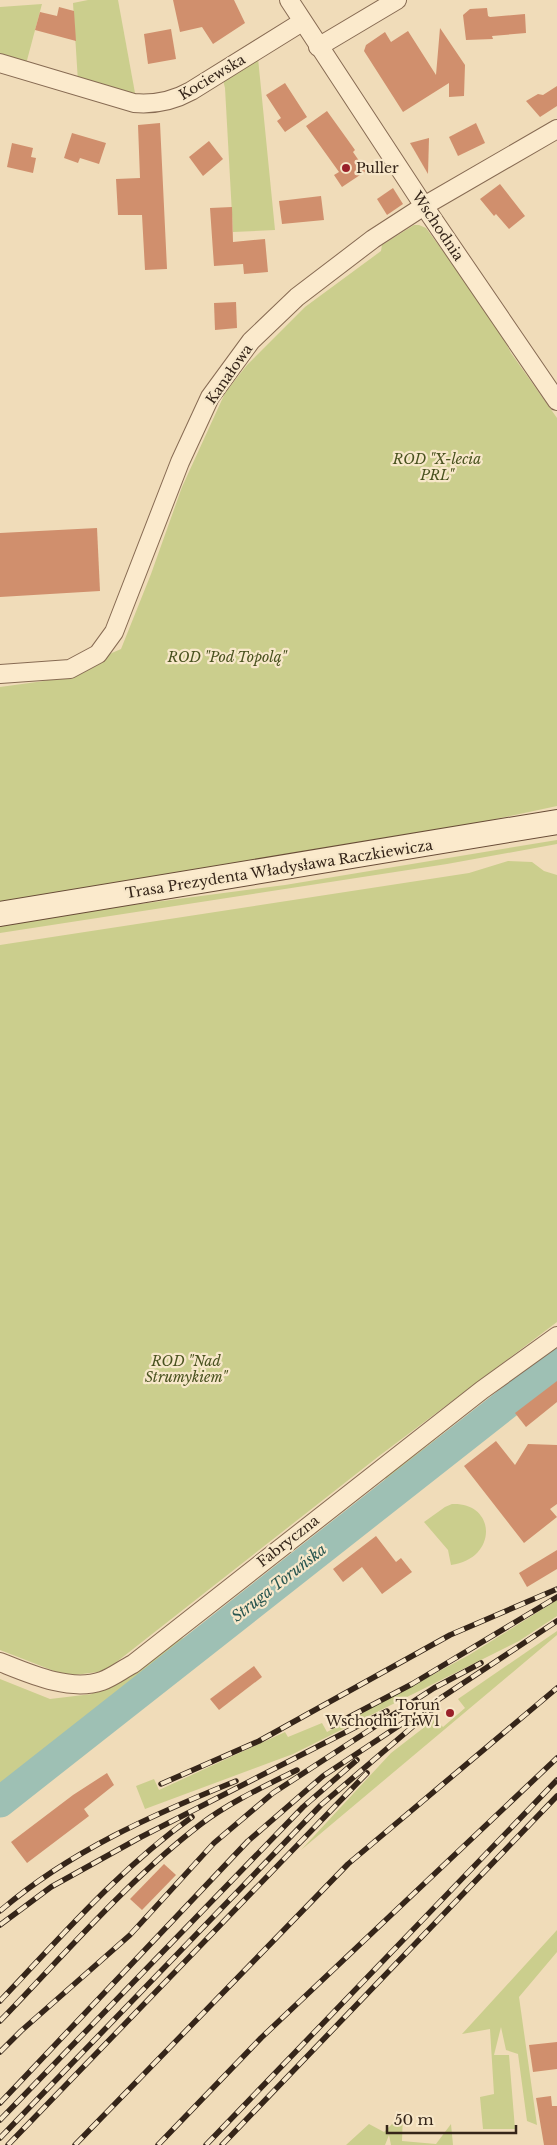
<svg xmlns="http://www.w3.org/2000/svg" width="557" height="2145" font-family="'Libre Baskerville',serif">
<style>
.green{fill:#cbce8d}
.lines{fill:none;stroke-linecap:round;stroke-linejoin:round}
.river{stroke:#9ec0b4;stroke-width:31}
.building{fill:#d08f6d}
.street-casing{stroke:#876b53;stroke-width:20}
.secondary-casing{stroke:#684c37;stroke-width:26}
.street{stroke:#fbeacc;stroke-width:18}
.secondary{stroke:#fbeacc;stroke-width:24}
.rail-casing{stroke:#352519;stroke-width:5.5}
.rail{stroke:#f7e7c9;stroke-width:4;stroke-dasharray:11;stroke-linecap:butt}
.poi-dot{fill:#992029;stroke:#f7e7c9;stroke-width:2}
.labels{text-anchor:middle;stroke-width:4.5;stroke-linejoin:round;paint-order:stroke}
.street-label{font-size:14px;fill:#352519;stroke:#f7e7c9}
.poi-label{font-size:14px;fill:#352519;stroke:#f7e7c9;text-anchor:start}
.park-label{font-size:14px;font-style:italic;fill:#49521f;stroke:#f7e7c9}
.water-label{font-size:15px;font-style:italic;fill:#285650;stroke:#f7e7c9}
</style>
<rect width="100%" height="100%" fill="#f0dcb9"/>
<g class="green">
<polygon points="88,0 118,0 135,93 78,82 73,3"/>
<polygon points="42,4 26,64 0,55 0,7"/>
<polygon points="258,58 275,230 233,232 225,88 223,80"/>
<polygon points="414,225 419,225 426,228 493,319 511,353 557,418 557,806 421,835 0,902 0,687 44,681 59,676 121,649 151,574 182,487 225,393 247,365 305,307 381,251 382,245"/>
<polygon points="557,840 557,844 447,864 0,933 0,925 33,918 285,885"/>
<polygon points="508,861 532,862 544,871 557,875 557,1322 379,1456 105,1671 67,1676 0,1650 0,945 469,873"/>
<polygon points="557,1348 557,1373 507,1418 479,1434 429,1480 391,1507 382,1491 386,1477"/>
<polygon points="368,1504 375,1517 0,1815 0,1679 50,1699 92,1694 90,1690 171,1640 191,1637"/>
<path d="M452,1504C497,1502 498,1559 451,1565L448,1550L424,1522L445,1507Z"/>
<polygon points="557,1600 557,1616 519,1641 293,1754 145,1809 136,1786 154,1779 159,1790 285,1732 288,1737 322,1723 327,1732 469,1655"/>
<polygon points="557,1631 557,1635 301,1850 391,1753 435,1719 443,1727 465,1708 458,1699"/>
<polygon points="557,1930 557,1952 519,1997 537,2125 527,2121 518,2054 506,2050 501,2027 494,2055 509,2055 515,2129 483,2129 480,2097 494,2094 490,2029 462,2034"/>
<polygon points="403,2113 402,2141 436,2144 451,2124 453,2145 391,2145 389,2135 385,2145 346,2145 369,2124 384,2132"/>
</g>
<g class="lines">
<polyline class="river" points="0,1802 557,1364"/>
</g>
<g class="building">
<polygon points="173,0 234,0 245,23 213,44 202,27 180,32"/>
<polygon points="59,7 74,11 76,41 35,30 40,12 57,16"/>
<polygon points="487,8 488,16 490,17 525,14 526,33 492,36 493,39 466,40 463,15 470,9"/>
<polygon points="440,28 465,65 464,96 449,97 449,83 403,112 364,51 366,45 385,32 391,42 408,31 436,75"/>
<polygon points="171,29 176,59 148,64 144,34"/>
<polygon points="285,83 307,117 285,132 277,121 281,118 266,95"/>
<polygon points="557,86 557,106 540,117 526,101 538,94 543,95"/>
<polygon points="327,111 355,150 353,152 366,171 342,187 334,175 339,172 306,126"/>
<polygon points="160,123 167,269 145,270 142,215 118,215 116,179 140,178 138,125"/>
<polygon points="476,123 485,143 458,156 449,137"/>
<polygon points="72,133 106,143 99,164 80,158 78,163 64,158"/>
<polygon points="429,138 428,174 410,143"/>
<polygon points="209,141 223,159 203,176 189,157"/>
<polygon points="12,143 33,148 31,157 36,158 33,173 7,167"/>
<polygon points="500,184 525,216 509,229 496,214 494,216 480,199"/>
<polygon points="393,188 403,204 387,215 377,199"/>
<polygon points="321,196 324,220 282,224 279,201"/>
<polygon points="232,207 233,242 265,239 268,272 244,274 243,264 214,266 210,208"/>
<polygon points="236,302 237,328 215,330 214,303"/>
<polygon points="97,528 100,591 0,597 0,533"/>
<polygon points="557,1381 557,1402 526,1427 515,1413"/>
<polygon points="496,1441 515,1465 528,1444 557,1445 557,1504 550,1509 557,1517 524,1543 464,1466"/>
<polygon points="376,1536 396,1562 401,1558 412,1572 382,1594 362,1567 343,1582 333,1569"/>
<polygon points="557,1550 557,1569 527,1587 519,1573"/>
<polygon points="254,1666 262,1677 219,1710 210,1699"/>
<polygon points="107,1773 114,1785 84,1809 89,1816 27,1863 11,1842 73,1795"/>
<polygon points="164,1864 176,1875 142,1910 130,1899"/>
<polygon points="557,2042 557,2069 533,2072 529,2045"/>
<polygon points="551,2096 552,2106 557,2106 557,2145 544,2145 536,2098"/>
</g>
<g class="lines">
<defs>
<g id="street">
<polyline points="289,0 424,206 557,401"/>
<polyline points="318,47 397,0"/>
<path d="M0,63L134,103C156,105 173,101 191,91L302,22"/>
<polyline points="0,674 70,669 98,654 114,632 180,462 210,397 251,341 297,297 373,239 424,206 557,129"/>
<path d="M0,1662C30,1674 70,1692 102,1681C113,1677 123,1669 133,1664L482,1390L557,1336"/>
</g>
<polyline id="secondary" points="0,914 557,822"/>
</defs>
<use href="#street" class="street-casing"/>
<use href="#secondary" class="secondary-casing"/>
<use href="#street" class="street"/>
<use href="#secondary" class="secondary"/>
<defs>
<g id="rail">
<polyline points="332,1726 412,1684 557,1597"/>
<polyline points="161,1784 259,1741 450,1635 557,1589"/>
<path d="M0,1911C70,1851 152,1815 236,1781"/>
<polyline points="0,1925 51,1887 141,1837 387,1711"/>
<path d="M0,2001C61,1937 119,1869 192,1817"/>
<path d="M0,2021C63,1956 129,1879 201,1824C230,1802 265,1786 297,1770"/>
<polyline points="0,2052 21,2031 130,1935 214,1843 273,1793 434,1688 481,1663"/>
<polyline points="0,2103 248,1841 323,1776 557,1621"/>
<polyline points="0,2120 303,1807 357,1760"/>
<polyline points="0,2138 321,1805 431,1711"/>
<polyline points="8,2145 367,1773"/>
<polyline points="75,2145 348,1864 557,1688"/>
<polyline points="158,2145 261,2038 557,1758"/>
<polyline points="206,2145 557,1780"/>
<polyline points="222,2145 557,1796"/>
</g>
</defs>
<use href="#rail" class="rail-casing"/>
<use href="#rail" class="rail"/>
</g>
<g class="poi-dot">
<circle cx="346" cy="168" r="5"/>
<circle cx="450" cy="1713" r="5"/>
</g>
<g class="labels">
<g class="street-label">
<text transform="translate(212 77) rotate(-31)" y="5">Kociewska</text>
<text transform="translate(438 226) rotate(56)" y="5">Wschodnia</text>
<text transform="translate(229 374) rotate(-55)" y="5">Kanałowa</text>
<text transform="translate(279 869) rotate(-9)" y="5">Trasa Prezydenta Władysława Raczkiewicza</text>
<text transform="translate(288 1541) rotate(-38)" y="5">Fabryczna</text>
</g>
<g class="poi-label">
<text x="356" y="173">Puller</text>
<text x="440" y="1710" text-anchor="end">Toruń<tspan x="440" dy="16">Wschodni TrW1</tspan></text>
</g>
<g class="park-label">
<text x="437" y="464">ROD "X-lecia<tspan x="437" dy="16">PRL"</tspan></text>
<text x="227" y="662">ROD "Pod Topolą"</text>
<text x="186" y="1366">ROD "Nad<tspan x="186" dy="16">Strumykiem"</tspan></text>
</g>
<g class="water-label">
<text transform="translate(279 1583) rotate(-38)" y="5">Struga Toruńska</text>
</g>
</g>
<path d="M387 2125v8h129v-8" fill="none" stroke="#352519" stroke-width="2.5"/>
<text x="394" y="2125" font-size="15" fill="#352519" stroke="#f7e7c9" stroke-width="4" paint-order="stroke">50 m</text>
</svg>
